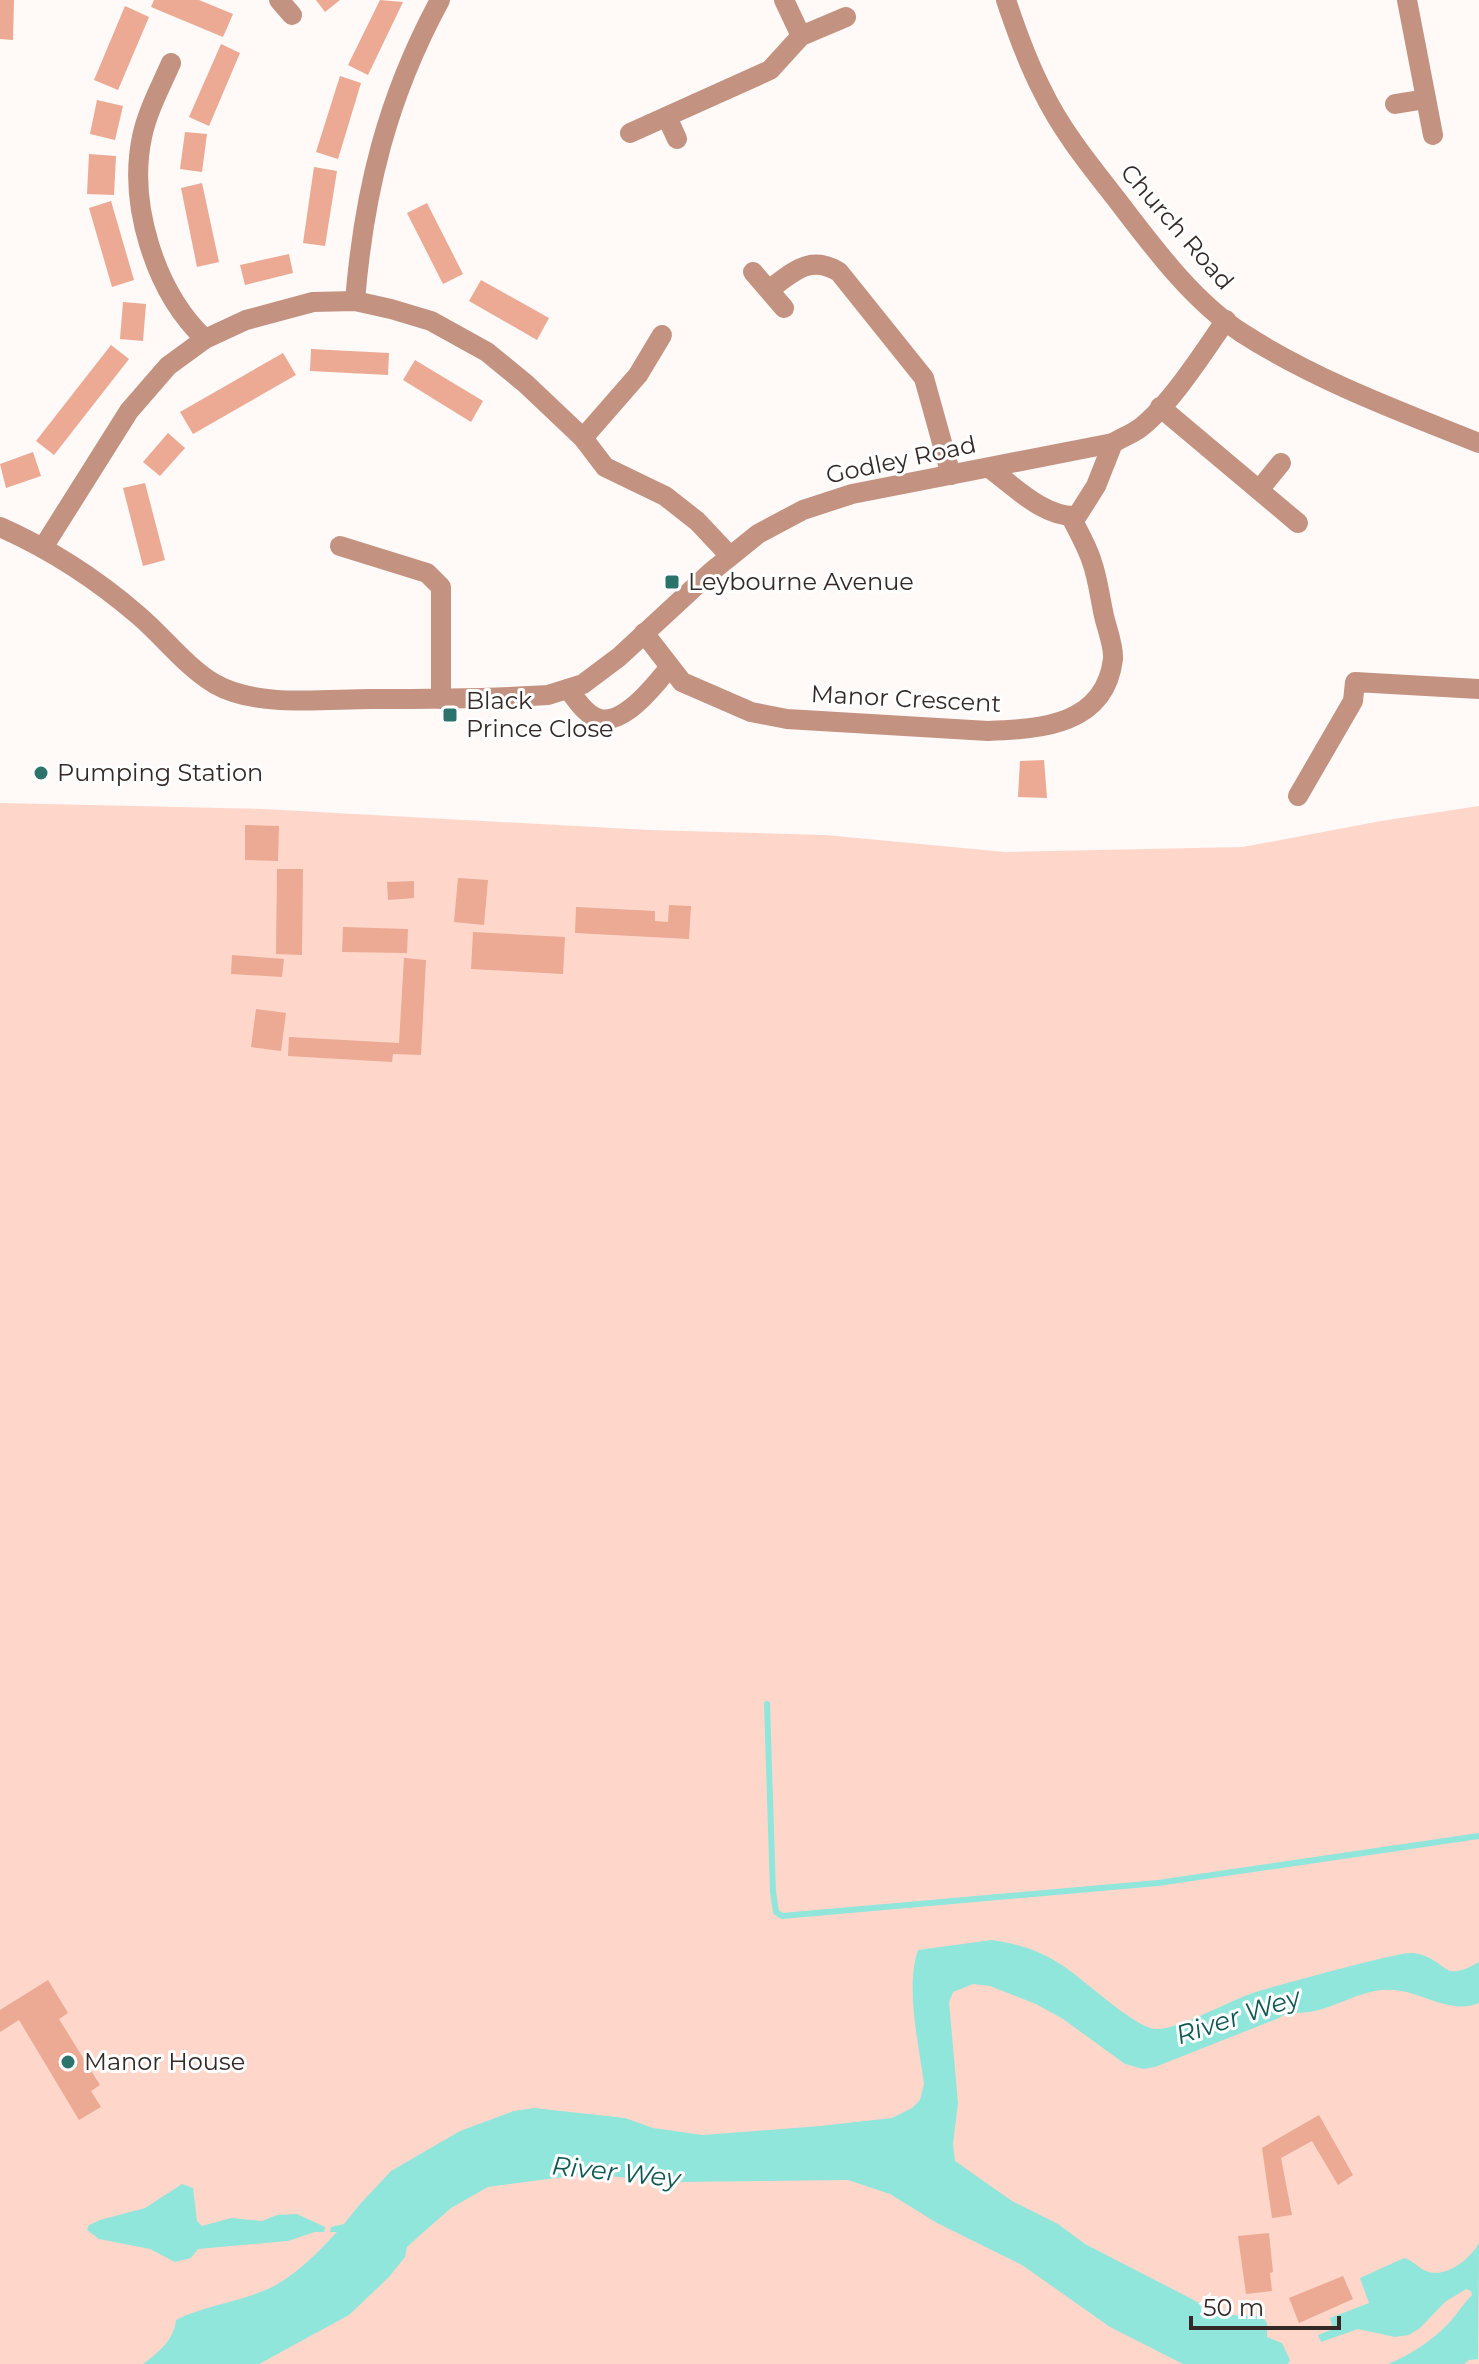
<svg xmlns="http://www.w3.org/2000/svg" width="1479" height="2364" font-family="Montserrat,sans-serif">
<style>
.green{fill:#fed7ca}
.water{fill:#90e6db}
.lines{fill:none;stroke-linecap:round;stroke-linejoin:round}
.stream{stroke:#90e6db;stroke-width:6}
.building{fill:#eca993}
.street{stroke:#c39281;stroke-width:20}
.poi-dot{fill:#2c736b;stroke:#fff;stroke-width:3}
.labels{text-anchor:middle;stroke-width:6;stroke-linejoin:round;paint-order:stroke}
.street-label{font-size:24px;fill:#332926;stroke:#fff}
.poi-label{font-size:24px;fill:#332926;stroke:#fff;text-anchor:start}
.water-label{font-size:26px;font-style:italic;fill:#0f5952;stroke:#fff}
</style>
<rect width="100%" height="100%" fill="#fff9f7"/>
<polygon class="green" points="0,803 263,809 649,830 825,835 1005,852 1243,847 1381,821 1479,806 1479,2364 0,2364"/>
<g class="water">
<path d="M992,1940C1018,1944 1038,1950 1060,1964C1082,1977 1134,2028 1156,2029C1179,2030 1234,1998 1259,1991C1300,1979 1342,1968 1383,1958C1395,1956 1407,1951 1419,1954C1450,1963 1442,1983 1479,1962V2003C1451,2015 1422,1992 1394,1990C1364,1987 1337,2008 1309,2012C1296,2014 1290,2010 1279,2018L1155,2067L1143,2069L1125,2064L1063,2019L1036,2004L990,1986L973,1984L953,1992L949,2002L958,2103L953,2144L955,2161L1012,2201L1058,2224L1085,2244L1217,2312L1230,2315L1262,2316L1267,2323V2337L1282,2343L1290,2360L1288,2364H1183L1110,2327L1022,2265L937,2223L890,2194L848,2180L676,2182L586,2174L488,2187L451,2208L418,2237L407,2247L405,2257L389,2277L349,2315L259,2364H143C158,2353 174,2340 176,2320C207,2304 244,2302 276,2285C299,2272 318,2252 337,2232H330L331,2227L344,2224L361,2203L391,2171L460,2131L514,2111L534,2108L625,2118L653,2128L703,2135L820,2126L892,2118L912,2108L920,2100L924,2084C919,2045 905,1988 918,1950Z"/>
<polygon points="182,2184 193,2188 197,2221 202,2226 231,2218 262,2221 277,2215 297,2214 325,2227 324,2232 315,2232 288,2241 198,2249 191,2258 175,2262 150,2249 99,2239 87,2230 89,2225 100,2220 145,2208"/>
<path d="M1479,2243L1478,2359L1469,2360L1464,2364H1388C1410,2355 1430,2342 1447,2325C1456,2316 1463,2304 1472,2295L1471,2291L1466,2289L1445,2302L1420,2328L1409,2335L1395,2337L1358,2329L1321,2342L1318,2335L1333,2329L1330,2318L1369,2303L1360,2278L1404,2258C1413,2260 1418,2268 1426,2271C1446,2279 1470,2259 1479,2243Z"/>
</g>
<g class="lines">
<polyline class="stream" points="767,1704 773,1892 776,1912 782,1916 1158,1883 1479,1836"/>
</g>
<g class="building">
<polygon points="0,0 14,0 13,40 0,39"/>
<polygon points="154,0 199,0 233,14 223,37 151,7"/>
<polygon points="316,0 340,0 325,12"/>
<polygon points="380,0 403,2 368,75 348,65"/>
<polygon points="125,6 149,17 118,90 94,80"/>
<polygon points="221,44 240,53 209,126 189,117"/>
<polygon points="340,76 361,83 338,159 316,152"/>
<polygon points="97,100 123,106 115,140 90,134"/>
<polygon points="185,132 207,134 202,172 180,169"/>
<polygon points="89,154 116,156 114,195 87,194"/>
<polygon points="314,167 337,171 325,246 303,243"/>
<polygon points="202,183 219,262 197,267 181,188"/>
<polygon points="111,201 134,280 112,287 89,208"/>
<polygon points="427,203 463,274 443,284 407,213"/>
<polygon points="289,254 293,273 245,285 240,265"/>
<polygon points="481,280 549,318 537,340 469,301"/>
<polygon points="123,302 146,304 143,341 120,339"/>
<polygon points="111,345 129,359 54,455 36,441"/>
<polygon points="311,349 389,353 388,375 310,371"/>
<polygon points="283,353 296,375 193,434 180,412"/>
<polygon points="415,360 483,401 471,422 403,380"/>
<polygon points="168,433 185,448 160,476 143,462"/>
<polygon points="33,452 41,476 6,488 0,464"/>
<polygon points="145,483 165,560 143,566 123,488"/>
<polygon points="1044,760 1047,798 1018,797 1020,761"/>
<polygon points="35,766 47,766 46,780 35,779"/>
<polygon points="245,825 279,826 278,861 245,860"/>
<polygon points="277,869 303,869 302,955 276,954"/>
<polygon points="458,878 488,880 484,925 454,922"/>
<polygon points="414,881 414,898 388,900 387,882"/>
<polygon points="669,905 691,906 689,939 575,933 576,907 655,911 655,921 668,922"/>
<polygon points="343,927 408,929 407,953 342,952"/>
<polygon points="473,932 565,937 563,974 471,969"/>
<polygon points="232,955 284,959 282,977 231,974"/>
<polygon points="404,958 426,960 421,1055 393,1054 392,1062 288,1056 289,1037 399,1043"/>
<polygon points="256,1009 286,1013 281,1051 251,1047"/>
<polygon points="48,1980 68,2013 59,2019 100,2085 91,2091 101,2107 79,2120 19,2020 0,2032 0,2010"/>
<polygon points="1319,2115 1353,2175 1338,2185 1312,2141 1281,2158 1292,2215 1272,2218 1262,2148"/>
<polygon points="1269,2233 1273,2272 1270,2273 1272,2291 1246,2294 1238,2236"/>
<polygon points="1343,2276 1353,2299 1299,2323 1289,2298"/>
</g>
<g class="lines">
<g class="street">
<polyline points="279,0 292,15"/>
<polyline points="784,0 801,36"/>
<path d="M1006,0C1016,30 1027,61 1042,90C1060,128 1088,163 1114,196C1151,244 1191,300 1242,333C1315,380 1399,411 1479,443"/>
<polyline points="1407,0 1433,135"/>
<path d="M171,63C161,86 147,112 142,137C128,204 155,292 205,339"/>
<polyline points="1395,104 1426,99"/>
<polyline points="667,117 677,139"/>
<polyline points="630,133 770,70 801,36 846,17"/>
<polyline points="753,272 784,308"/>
<path d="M769,290C793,272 810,254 839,272L924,378L951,475"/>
<path d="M355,301C364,191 387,98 440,0"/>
<polyline points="1160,407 1298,523"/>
<polyline points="583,438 638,375 662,335"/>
<path d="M989,468C1014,486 1044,518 1077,516L1096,486L1113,443"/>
<polyline points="1259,490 1281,463"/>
<path d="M0,527C52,550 95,578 138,615C164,637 186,667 215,684C257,708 324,699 371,699C430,699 489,699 548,695L583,684L619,657L711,572L758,534L803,510L852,494L1113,443C1121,438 1132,434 1140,428C1170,405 1204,352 1226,320"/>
<polyline points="44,546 129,411 168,366 205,339 246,320 313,302 355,301 391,309 431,321 487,352 526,384 583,438 605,467 665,496 697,521 730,556"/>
<polyline points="340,546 427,573 441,587 441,699"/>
<path d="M644,633L682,682L751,712L787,719L988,731C1042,729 1105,725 1113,659C1114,646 1107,629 1104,616C1100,598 1098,579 1092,562C1087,546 1078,531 1071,517"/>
<path d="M568,689C576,699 586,716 600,719C625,724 655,685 669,668"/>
<polyline points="1298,796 1353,701 1355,682 1479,689"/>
</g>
</g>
<g class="poi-dot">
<rect x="664" y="574" width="16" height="16" rx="4"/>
<rect x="442" y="707" width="16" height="16" rx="4"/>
<circle cx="41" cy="773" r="8"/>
<circle cx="68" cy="2062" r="8"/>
</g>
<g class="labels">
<g class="street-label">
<text transform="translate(1177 227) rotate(49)" y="8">Church Road</text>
<text transform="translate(901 460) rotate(-12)" y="8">Godley Road</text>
<text transform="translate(906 699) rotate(3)" y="8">Manor Crescent</text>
</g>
<g class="poi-label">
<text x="688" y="590">Leybourne Avenue</text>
<text x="466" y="709">Black<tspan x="466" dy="28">Prince Close</tspan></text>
<text x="57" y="781">Pumping Station</text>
<text x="84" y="2070">Manor House</text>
</g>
<g class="water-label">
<text transform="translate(1238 2016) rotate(-18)" y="9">River Wey</text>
<text transform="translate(616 2172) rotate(6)" y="9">River Wey</text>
</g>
</g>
<path d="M1191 2316v12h148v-12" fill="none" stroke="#332926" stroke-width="4"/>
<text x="1203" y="2316" font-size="24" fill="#332926" stroke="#ffffff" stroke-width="6" paint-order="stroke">50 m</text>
</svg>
